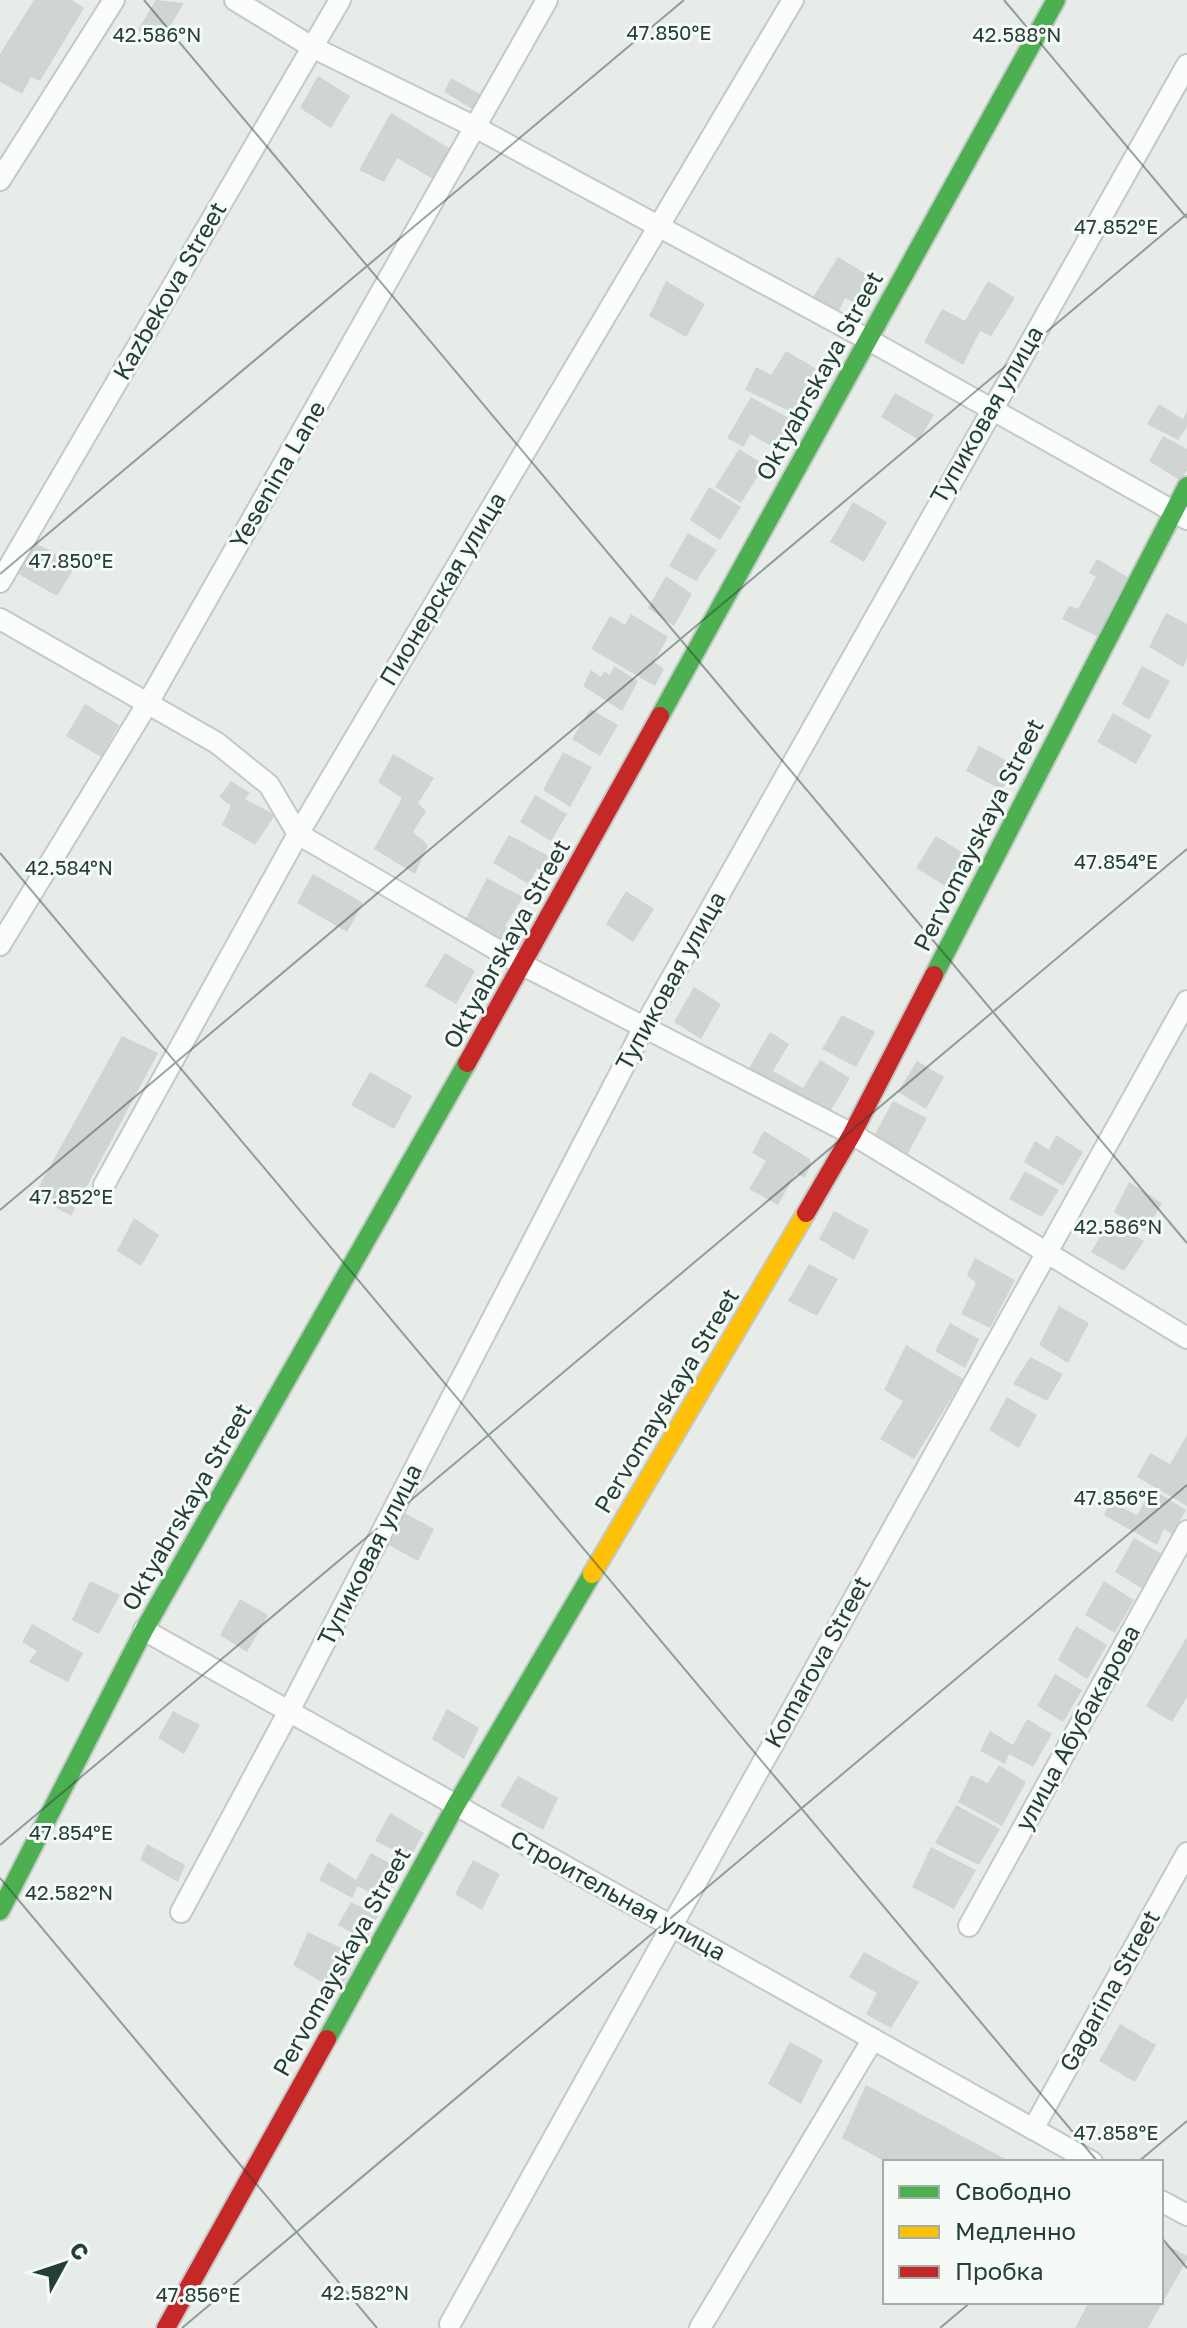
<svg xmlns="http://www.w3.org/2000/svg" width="1187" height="2328" font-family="'Golos Text',sans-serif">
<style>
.building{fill:#d0d4d2}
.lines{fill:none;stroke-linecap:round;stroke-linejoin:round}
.street-casing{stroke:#c4c9c6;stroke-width:24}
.fast-casing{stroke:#c2c9c6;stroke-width:22}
.slow-casing{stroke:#c2c9c6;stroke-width:22}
.jam-casing{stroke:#c2c9c6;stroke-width:22}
.street{stroke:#fbfcfc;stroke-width:20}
.fast{stroke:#4caf50;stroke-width:18}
.slow{stroke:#ffc107;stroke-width:18}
.jam{stroke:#c62828;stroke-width:18}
.ticks{fill:none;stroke:#243f37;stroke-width:2;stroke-opacity:0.45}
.labels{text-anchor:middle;stroke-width:6;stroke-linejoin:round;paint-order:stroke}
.street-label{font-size:24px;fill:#243f37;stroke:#f5faf7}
.ticks-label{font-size:20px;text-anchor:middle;fill:#243f37;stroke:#f5faf7;stroke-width:6;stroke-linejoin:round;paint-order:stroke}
</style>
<rect width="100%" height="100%" fill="#e7ece9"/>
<g class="building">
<polygon points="34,0 72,0 84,8 40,81 31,77 22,94 0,82 0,54"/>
<polygon points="156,0 184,3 160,43 138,30"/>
<polygon points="318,76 350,96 331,128 300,108"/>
<polygon points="451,78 487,98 479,113 444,92"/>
<polygon points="391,113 454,151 438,182 397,158 384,182 359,170"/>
<polygon points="838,257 871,277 855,303 845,298 838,313 812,299"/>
<polygon points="666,281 705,304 686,337 649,316"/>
<polygon points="988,281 1015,298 991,336 980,331 963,365 924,342 942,309 965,321"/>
<polygon points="786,351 820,371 796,414 745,390 756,367 771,375"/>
<polygon points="895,393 934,415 919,440 881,417"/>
<polygon points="751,397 794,421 778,450 750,434 744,447 727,438"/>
<polygon points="1159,404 1183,419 1187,411 1187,427 1178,440 1147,424"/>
<polygon points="1163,436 1187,449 1187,470 1181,481 1149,461"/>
<polygon points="739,449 765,465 741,503 715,487"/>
<polygon points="709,487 741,507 720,540 690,520"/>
<polygon points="853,502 887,522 864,562 830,542"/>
<polygon points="688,533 717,550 696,581 669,566"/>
<polygon points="32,541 76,565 57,596 15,572"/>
<polygon points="1097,559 1131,579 1099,637 1062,619 1069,606 1078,609 1096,577 1089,573"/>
<polygon points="666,576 692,594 674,626 648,608"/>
<polygon points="1166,613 1187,624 1187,658 1183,667 1149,647"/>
<polygon points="631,614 668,637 654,662 664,669 655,686 591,649 610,616 625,625"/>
<polygon points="614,666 638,681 622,711 583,686 591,670 601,677 604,671 610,675"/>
<polygon points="1142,666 1170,681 1149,720 1122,704"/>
<polygon points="85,704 119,725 101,757 66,736"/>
<polygon points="590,709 618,725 600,756 572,739"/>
<polygon points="1113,713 1152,735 1136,764 1097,742"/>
<polygon points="979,746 1015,765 1002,790 966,771"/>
<polygon points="563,752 592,767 570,807 543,790"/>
<polygon points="393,754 434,778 418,803 426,811 413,832 428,845 415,874 374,849 402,798 378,782"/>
<polygon points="231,781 250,793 245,799 275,815 255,845 222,825 231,806 219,797"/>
<polygon points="535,795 567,814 551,841 520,822"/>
<polygon points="509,835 556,860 549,876 537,868 529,884 493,863"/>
<polygon points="936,836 971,858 952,890 916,868"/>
<polygon points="313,874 363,903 347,932 297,903"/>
<polygon points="487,878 523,897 505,926 526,939 515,962 461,928"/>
<polygon points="626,891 654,909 633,942 606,924"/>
<polygon points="445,953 475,971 456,1004 425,986"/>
<polygon points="694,987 721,1004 701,1039 674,1022"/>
<polygon points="842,1015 875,1032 856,1067 822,1049"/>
<polygon points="770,1032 789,1044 773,1071 803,1088 820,1060 850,1078 827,1117 748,1070"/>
<polygon points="122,1036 158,1053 71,1216 34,1195"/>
<polygon points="917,1061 944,1077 926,1109 898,1092"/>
<polygon points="370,1072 412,1096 394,1129 351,1105"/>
<polygon points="893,1101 927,1118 907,1155 874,1136"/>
<polygon points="764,1131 810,1159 811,1166 804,1178 796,1173 778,1205 749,1189 766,1161 752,1153"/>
<polygon points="1056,1135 1083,1152 1063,1186 1024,1162 1035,1141 1049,1150"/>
<polygon points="1025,1171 1059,1190 1042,1217 1009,1199"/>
<polygon points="1129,1182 1162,1203 1145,1232 1114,1212"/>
<polygon points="834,1211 869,1230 854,1260 819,1239"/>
<polygon points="134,1218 159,1235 141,1266 117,1251"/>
<polygon points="1110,1221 1144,1241 1124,1271 1091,1252"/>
<polygon points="975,1258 1015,1280 990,1328 961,1314 976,1283 967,1275"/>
<polygon points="809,1264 838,1279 817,1316 788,1301"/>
<polygon points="1059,1306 1089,1323 1068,1363 1039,1345"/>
<polygon points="950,1323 979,1339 965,1368 935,1351"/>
<polygon points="906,1345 963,1379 914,1459 880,1439 903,1401 884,1390"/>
<polygon points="1030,1357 1063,1374 1047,1401 1013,1384"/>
<polygon points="1007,1397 1037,1415 1019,1448 989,1430"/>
<polygon points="1187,1435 1187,1506 1137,1477 1150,1453 1170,1464"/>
<polygon points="1152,1489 1186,1510 1172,1534 1164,1529 1157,1545 1104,1515 1111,1502 1137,1515"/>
<polygon points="405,1513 434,1529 418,1561 387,1544"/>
<polygon points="1134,1538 1162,1554 1143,1589 1115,1572"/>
<polygon points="90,1581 120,1595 99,1634 72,1620"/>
<polygon points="1104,1581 1134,1600 1115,1633 1085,1615"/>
<polygon points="240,1599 268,1615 247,1652 220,1635"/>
<polygon points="32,1624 83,1653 68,1682 29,1662 37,1651 22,1642"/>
<polygon points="1076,1626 1107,1645 1087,1679 1058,1660"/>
<polygon points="1187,1637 1187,1697 1172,1722 1146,1706"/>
<polygon points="1055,1674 1082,1690 1063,1722 1037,1706"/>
<polygon points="447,1709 479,1728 464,1759 432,1739"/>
<polygon points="173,1711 200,1725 184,1754 158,1738"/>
<polygon points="1027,1719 1052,1734 1033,1767 1009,1754 1005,1764 980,1751 990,1731 1013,1745"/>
<polygon points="999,1765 1026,1782 1002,1826 958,1802 971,1775 988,1783"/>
<polygon points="518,1776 558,1798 543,1830 500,1806"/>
<polygon points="956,1805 1000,1829 979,1865 935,1843"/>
<polygon points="390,1813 424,1833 410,1858 375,1841"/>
<polygon points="147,1844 185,1865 178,1882 140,1860"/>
<polygon points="931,1847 976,1870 954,1909 912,1887"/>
<polygon points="371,1853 402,1870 385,1901 358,1886 352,1898 319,1880 328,1862 356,1880"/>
<polygon points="473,1860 500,1874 482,1910 455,1894"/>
<polygon points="351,1902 378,1915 366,1941 338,1925"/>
<polygon points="308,1932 358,1956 339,1992 293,1965"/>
<polygon points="864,1952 919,1982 891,2028 866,2014 877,1993 849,1977"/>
<polygon points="1120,2024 1156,2045 1135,2082 1099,2061"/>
<polygon points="790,2042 823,2060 801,2104 768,2084"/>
<polygon points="866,2085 1011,2162 886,2162 842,2138"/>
<polygon points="1161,2242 1187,2256 1187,2260 1148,2328 1075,2328 1089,2302 1161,2302"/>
</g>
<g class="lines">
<defs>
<g id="street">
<polyline points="235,0 312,47 475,127 867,339 1187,519"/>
<polyline points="0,180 114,0"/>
<polyline points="0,582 340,0"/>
<polyline points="0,619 217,743 269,785 298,834 523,965 852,1134 1187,1338"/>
<polyline points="0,945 149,701 547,0"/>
<polyline points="104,1185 298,834 793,0"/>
<polyline points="144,1630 1092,2162"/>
<polyline points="181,1912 289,1711 643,1029 1187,65"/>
<polyline points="969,1926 1187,1531"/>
<polyline points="1033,2129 1187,1853"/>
<polyline points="1161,2201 1187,2215"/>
<polyline points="450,2324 1187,1001"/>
<polyline points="700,2328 873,2039"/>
</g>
<g id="fast">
<polyline points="660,716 1056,0"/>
<polyline points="934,975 1187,486"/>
<polyline points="0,1911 144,1630 467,1063"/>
<polyline points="327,2039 456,1805 592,1574"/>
</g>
<polyline id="slow" points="592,1574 806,1213"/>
<g id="jam">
<polyline points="467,1063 660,716"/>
<polyline points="806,1213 852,1134 934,975"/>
<polyline points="166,2328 327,2039"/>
</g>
</defs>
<use href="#street" class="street-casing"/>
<use href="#fast" class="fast-casing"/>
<use href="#slow" class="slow-casing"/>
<use href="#jam" class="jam-casing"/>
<use href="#street" class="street"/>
<use href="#fast" class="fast"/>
<use href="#slow" class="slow"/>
<use href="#jam" class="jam"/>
</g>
<path class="ticks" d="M144,0L1187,1243M1004,0L1187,218M0,574L684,0M0,853L1098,2162M0,1210L1187,214M0,1845L1187,849M0,1878L377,2328M1138,2162L1187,2121M1161,2237L1187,2268M182,2328L1187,1485M940,2328L971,2302"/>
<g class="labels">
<g class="street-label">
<text transform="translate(170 291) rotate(-60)" y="8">Kazbekova Street</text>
<text transform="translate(820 376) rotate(-61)" y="8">Oktyabrskaya Street</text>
<text transform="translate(987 415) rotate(-60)" y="8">Тупиковая улица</text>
<text transform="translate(278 475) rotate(-60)" y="8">Yesenina Lane</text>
<text transform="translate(443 589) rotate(-59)" y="8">Пионерская улица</text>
<text transform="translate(979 835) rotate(-63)" y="8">Pervomayskaya Street</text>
<text transform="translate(507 944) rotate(-61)" y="8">Oktyabrskaya Street</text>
<text transform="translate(671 981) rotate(-61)" y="8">Тупиковая улица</text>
<text transform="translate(667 1401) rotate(-59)" y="8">Pervomayskaya Street</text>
<text transform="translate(187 1507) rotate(-60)" y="8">Oktyabrskaya Street</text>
<text transform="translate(370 1555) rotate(-63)" y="8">Тупиковая улица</text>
<text transform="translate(818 1662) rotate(-61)" y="8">Komarova Street</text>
<text transform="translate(1078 1728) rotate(-61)" y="8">улица Абубакарова</text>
<text transform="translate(618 1896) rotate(29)" y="8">Строительная улица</text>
<text transform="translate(342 1962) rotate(-61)" y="8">Pervomayskaya Street</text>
<text transform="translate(1110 1991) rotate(-61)" y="8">Gagarina Street</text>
</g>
</g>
<g class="ticks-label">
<text x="669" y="40">47.850°E</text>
<text x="157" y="42">42.586°N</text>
<text x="1017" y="42">42.588°N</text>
<text x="1116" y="234">47.852°E</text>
<text x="71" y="568">47.850°E</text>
<text x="1116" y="869">47.854°E</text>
<text x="69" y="875">42.584°N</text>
<text x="71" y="1204">47.852°E</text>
<text x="1118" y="1234">42.586°N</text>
<text x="1116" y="1505">47.856°E</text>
<text x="71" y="1840">47.854°E</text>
<text x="69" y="1900">42.582°N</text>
<text x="1116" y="2140">47.858°E</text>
<text x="365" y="2300">42.582°N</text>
<text x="198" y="2302">47.856°E</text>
</g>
<rect x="883" y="2160" width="280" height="144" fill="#f5faf7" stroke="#a1afaa" stroke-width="2"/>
<rect x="899" y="2186" width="40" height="12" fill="#4caf50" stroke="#a1afaa" stroke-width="2"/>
<text x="955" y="2200" font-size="24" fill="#243f37">Свободно</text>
<rect x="899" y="2226" width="40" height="12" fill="#ffc107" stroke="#a1afaa" stroke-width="2"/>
<text x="955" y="2240" font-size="24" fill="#243f37">Медленно</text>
<rect x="899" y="2266" width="40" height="12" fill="#c62828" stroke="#a1afaa" stroke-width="2"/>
<text x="955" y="2280" font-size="24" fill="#243f37">Пробка</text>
<g transform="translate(64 2264) rotate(50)" stroke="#f5faf7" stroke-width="6" paint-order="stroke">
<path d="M0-6L14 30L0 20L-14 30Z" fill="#243f37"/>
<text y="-12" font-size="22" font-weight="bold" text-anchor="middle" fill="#243f37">С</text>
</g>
</svg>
